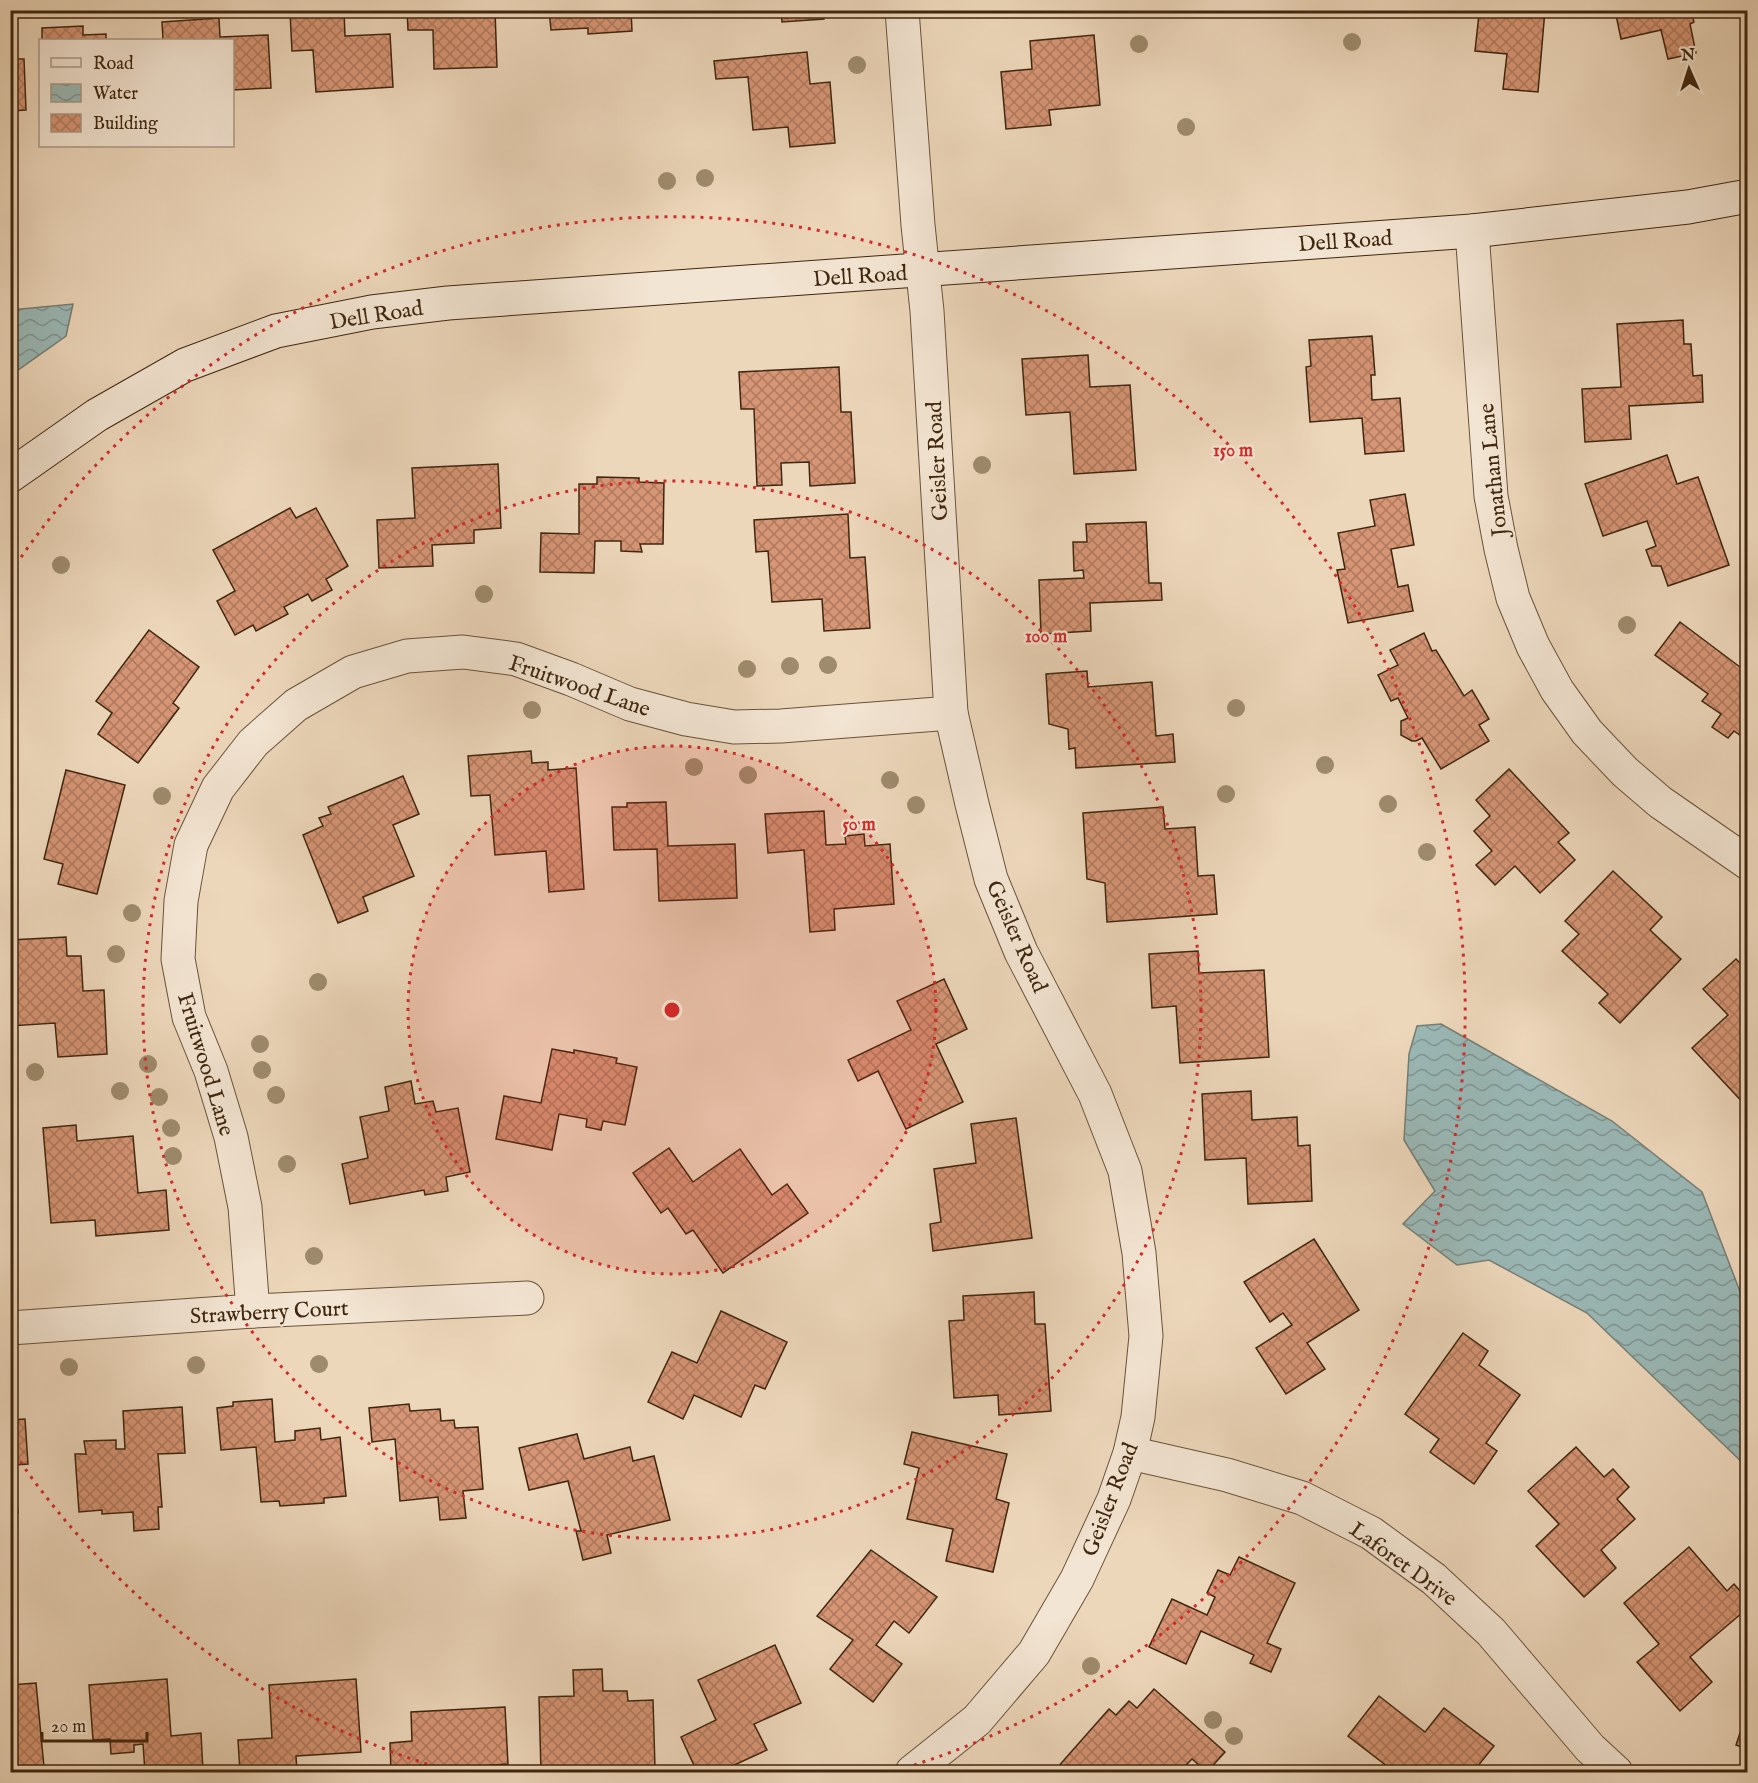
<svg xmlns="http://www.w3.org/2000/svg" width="1758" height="1783" font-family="'IM FELL English',serif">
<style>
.water{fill:url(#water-waves);stroke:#767e73;stroke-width:1.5}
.building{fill:url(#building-cross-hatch);stroke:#3f260e;stroke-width:1.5}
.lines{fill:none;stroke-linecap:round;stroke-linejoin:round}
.street-casing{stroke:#6a5239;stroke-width:35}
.secondary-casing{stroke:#3f260e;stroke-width:35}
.street{stroke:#f3e5d3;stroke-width:33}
.secondary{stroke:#f3e5d3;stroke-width:33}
.tree{fill:#9e8b6d}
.ring{fill:none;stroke:#d62828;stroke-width:3;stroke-dasharray:3 6}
.labels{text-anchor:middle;stroke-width:4.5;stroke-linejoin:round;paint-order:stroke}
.street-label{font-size:22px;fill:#3f260e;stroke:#f3e5d3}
.centre{fill:#d62828;stroke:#f3e5d3;stroke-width:3}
.ring-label{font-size:18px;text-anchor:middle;font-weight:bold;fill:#d62828;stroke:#f3e5d3;stroke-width:4.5;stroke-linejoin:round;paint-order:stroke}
</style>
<defs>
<pattern id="water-waves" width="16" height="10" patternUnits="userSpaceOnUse" patternTransform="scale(1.5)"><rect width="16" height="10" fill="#9ab8b6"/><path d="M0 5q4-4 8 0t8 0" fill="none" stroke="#7f9592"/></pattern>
<pattern id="building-cross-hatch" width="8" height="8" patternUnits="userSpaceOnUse" patternTransform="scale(1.5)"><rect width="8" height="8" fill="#d69575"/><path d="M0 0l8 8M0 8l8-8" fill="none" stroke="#af795e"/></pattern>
</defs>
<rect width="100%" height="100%" fill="#edd7bb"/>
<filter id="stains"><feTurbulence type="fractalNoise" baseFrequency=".00333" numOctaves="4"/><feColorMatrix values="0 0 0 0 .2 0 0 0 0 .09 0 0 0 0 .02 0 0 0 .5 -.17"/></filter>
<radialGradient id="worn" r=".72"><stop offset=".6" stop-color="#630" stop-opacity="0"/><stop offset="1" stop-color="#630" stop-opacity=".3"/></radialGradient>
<g class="water">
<polygon points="73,304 66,336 11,375 11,310"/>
<polygon points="1441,1024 1612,1121 1702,1192 1747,1310 1747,1467 1587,1313 1489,1260 1457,1265 1403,1224 1435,1191 1404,1140 1409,1054 1417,1026"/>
</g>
<g class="building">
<polygon points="344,10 345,36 390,34 393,87 316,92 313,50 292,51 290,13"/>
<polygon points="407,10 495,10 497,67 434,69 433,30 408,30"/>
<polygon points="549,10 631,10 632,31 588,34 588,28 551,30"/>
<polygon points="781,10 823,10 824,19 782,22"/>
<polygon points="1545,10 1538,92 1503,89 1507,54 1475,51 1479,14 1448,11"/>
<polygon points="1615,10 1691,10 1694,22 1690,24 1696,53 1668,59 1661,30 1621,39"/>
<polygon points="219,18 220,37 268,35 271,88 232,90 232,40 163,40 162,22"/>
<polygon points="83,26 83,35 106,34 106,40 42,40 42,28"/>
<polygon points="1094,35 1100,105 1049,110 1051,125 1006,129 1001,72 1032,69 1030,41"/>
<polygon points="807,52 810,84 830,82 835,143 790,147 788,127 753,130 748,77 716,79 714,61"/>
<polygon points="10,59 24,59 26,110 10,111"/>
<polygon points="1683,320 1684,344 1691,344 1693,376 1702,375 1703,402 1629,406 1631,439 1585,442 1582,389 1621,387 1617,324"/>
<polygon points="1372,336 1375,375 1371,375 1372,400 1400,398 1404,451 1365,454 1362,418 1310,422 1306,367 1311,366 1309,340"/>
<polygon points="1088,355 1090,387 1130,385 1136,470 1074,474 1070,412 1026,415 1022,359"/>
<polygon points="839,367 841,412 851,412 855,483 810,486 809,462 781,463 782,485 757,486 754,409 741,409 739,372"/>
<polygon points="1667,455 1677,484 1698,477 1729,565 1668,586 1661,566 1652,566 1646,550 1656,546 1647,521 1603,536 1585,484"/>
<polygon points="498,464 501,528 474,530 474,543 432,545 433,566 379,568 377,520 415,518 412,468"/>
<polygon points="597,477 639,478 639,482 664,483 663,544 640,544 642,552 621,551 621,541 595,541 594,573 540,572 541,533 579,534 579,484 597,484"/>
<polygon points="1405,494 1414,545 1391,549 1398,587 1408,585 1413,611 1348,623 1337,570 1345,569 1338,533 1375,526 1370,500"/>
<polygon points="290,508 296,518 316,508 348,566 326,579 332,590 312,601 308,594 284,607 288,614 256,631 253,625 235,635 217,601 235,591 213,550"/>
<polygon points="848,514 850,558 865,557 870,628 824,631 822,599 772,602 768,551 756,552 754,520"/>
<polygon points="1146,522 1149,583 1161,583 1162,600 1090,603 1091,631 1041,634 1039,580 1084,578 1083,570 1074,571 1073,542 1087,542 1086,524"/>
<polygon points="1680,622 1748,673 1748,741 1734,731 1728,738 1712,727 1721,714 1702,701 1708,694 1655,655"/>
<polygon points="149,630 199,667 173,703 179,708 138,763 98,734 112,713 96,701"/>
<polygon points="1424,633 1432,651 1436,650 1464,696 1472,690 1489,719 1479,725 1489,741 1441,769 1422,738 1416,741 1412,741 1401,735 1401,721 1408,718 1398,698 1391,701 1378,675 1398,665 1390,650"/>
<polygon points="1087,671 1088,687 1152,682 1156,736 1173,734 1175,762 1076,768 1075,748 1069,749 1068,729 1049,724 1046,674"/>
<polygon points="531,751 532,763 548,762 548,770 576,768 584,889 549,892 546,851 495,855 490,795 471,796 468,756"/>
<polygon points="1509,769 1569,833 1558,842 1575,860 1540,893 1515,866 1495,885 1476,865 1492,851 1474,831 1490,816 1476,800"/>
<polygon points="66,770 125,785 97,894 58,884 63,864 44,859"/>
<polygon points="403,776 419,814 393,825 414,876 363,897 368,911 338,923 303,835 323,826 319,818 331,814 328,807"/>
<polygon points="666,802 668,846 735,844 737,898 659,901 657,849 614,850 612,807 627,807 627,803"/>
<polygon points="1163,807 1165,829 1195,827 1198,876 1214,875 1217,914 1107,922 1105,883 1087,879 1083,813"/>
<polygon points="824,811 826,845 846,844 845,836 864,834 865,846 890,844 894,904 834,909 835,930 810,932 804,850 768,853 765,814"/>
<polygon points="1613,871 1662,917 1650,930 1681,959 1620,1023 1599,1003 1608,994 1562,951 1579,934 1565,921"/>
<polygon points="66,937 67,956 81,956 83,991 104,990 107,1054 58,1057 55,1023 10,1026 10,940"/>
<polygon points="1198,951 1199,973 1264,970 1269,1057 1180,1063 1176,1006 1152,1008 1149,954"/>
<polygon points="1736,959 1748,971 1748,1108 1692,1048 1728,1015 1703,989"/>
<polygon points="944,979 967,1029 936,1044 963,1102 906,1129 878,1071 858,1081 848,1060 911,1030 897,1001"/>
<polygon points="552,1049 574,1053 574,1050 617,1058 616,1063 637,1067 625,1125 603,1121 601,1130 586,1127 587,1119 559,1114 552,1150 496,1139 504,1096 541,1103"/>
<polygon points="411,1081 415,1104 433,1101 436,1112 458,1108 470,1172 446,1177 448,1191 425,1195 424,1190 350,1204 342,1164 368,1158 360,1117 389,1111 385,1087"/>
<polygon points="1251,1091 1252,1120 1297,1117 1298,1146 1310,1145 1312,1201 1248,1204 1246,1158 1205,1160 1202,1094"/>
<polygon points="1016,1118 1032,1238 933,1251 930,1224 941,1222 934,1169 976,1163 971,1124"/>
<polygon points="76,1125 77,1141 133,1136 138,1193 166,1190 169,1230 96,1236 95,1220 51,1223 43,1128"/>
<polygon points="669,1148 693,1182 740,1149 772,1195 787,1184 808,1213 723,1273 693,1230 686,1234 668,1208 661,1213 633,1173"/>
<polygon points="1314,1239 1359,1310 1307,1343 1325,1369 1286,1394 1256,1348 1292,1325 1283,1313 1270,1322 1244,1282"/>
<polygon points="1034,1292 1035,1324 1045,1324 1051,1411 999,1415 998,1395 954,1398 949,1321 964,1320 963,1296"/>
<polygon points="721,1311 787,1342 765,1389 755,1385 741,1417 694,1395 683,1419 648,1402 672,1352 697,1363"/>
<polygon points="1463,1333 1488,1351 1479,1365 1520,1395 1486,1443 1497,1451 1474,1484 1430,1452 1439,1439 1405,1414"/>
<polygon points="272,1399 275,1442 295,1440 295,1431 320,1428 321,1440 340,1437 346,1496 324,1498 324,1503 280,1506 279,1501 261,1502 256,1447 221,1450 217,1408 233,1406 233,1402"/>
<polygon points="409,1404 410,1411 440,1409 441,1421 454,1420 455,1428 478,1427 483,1489 463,1491 466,1518 440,1520 438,1497 400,1501 395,1439 372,1442 369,1408"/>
<polygon points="182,1407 185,1453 158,1454 162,1507 158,1507 159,1529 134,1531 133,1512 102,1514 102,1510 79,1512 75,1454 86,1454 84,1441 116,1440 116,1449 125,1449 123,1411"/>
<polygon points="25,1419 28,1464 14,1465 18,1513 10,1514 10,1420"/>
<polygon points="912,1432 1007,1454 996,1499 1009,1503 993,1572 946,1561 953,1529 907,1519 919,1468 904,1464"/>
<polygon points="577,1434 584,1459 630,1447 633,1461 654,1456 670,1520 607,1535 611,1553 583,1560 576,1531 581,1531 568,1481 529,1490 519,1448"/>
<polygon points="1576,1447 1604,1477 1613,1469 1629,1487 1617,1499 1635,1519 1601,1550 1616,1568 1584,1597 1536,1546 1559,1524 1528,1491"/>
<polygon points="1689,1547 1727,1591 1734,1584 1748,1600 1748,1608 1690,1657 1712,1682 1680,1711 1637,1662 1659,1644 1624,1603"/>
<polygon points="871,1550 937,1597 909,1633 894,1621 876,1645 902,1664 873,1702 830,1669 853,1640 817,1616"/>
<polygon points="1239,1557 1295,1583 1267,1643 1281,1649 1271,1672 1250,1663 1254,1655 1201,1631 1186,1664 1149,1647 1172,1599 1207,1615 1215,1597 1207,1593 1218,1570 1230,1575"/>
<polygon points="775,1645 801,1703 754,1724 767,1750 719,1772 697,1772 681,1737 716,1720 698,1680"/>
<polygon points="602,1669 603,1691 627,1691 628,1701 653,1700 655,1768 630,1769 630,1772 541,1772 539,1697 574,1696 573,1670"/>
<polygon points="167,1679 171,1736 201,1733 203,1772 145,1772 143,1744 134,1745 134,1752 111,1754 110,1739 93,1740 89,1685"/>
<polygon points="356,1679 361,1752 296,1756 297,1772 240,1772 238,1740 272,1738 269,1685"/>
<polygon points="36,1683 44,1767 10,1770 10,1685"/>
<polygon points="1154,1689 1225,1752 1207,1772 1192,1759 1179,1772 1118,1772 1112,1767 1107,1772 1062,1772 1057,1768 1109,1709 1116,1715 1129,1701 1137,1708"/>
<polygon points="1379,1696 1425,1732 1444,1708 1494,1746 1473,1772 1456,1772 1449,1767 1445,1772 1384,1772 1388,1767 1348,1736"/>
<polygon points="505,1707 508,1764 480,1766 481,1772 460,1772 460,1766 447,1766 447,1772 391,1772 390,1743 412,1741 411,1712"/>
<polygon points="1748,1709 1748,1749 1736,1745"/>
</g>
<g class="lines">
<defs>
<g id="street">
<polyline points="902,10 918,225 927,311 951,713 972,804 991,879 1021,952 1095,1094 1125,1171 1139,1253 1146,1336 1138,1417 1130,1453 1114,1499 1077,1579 1034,1653 977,1720 912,1772"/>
<polyline points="1472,231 1491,496 1501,549 1513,598 1533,646 1557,690 1587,732 1625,772 1660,802 1748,863"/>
<polyline points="253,1311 245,1207 231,1137 211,1071 189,1017 178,959 181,901 191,845 218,788 253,743 296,705 353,672 407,656 463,652 516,659 571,679 630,704 686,719 734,727 781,726 951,713"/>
<polyline points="10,1328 253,1311 527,1298"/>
<polyline points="1130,1453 1227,1475 1302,1498 1371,1533 1434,1579 1491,1632 1590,1748 1616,1772"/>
</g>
<polyline id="secondary" points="10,476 97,415 185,365 276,331 372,312 448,303 1472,231 1688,207 1748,196"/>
</defs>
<use href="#street" class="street-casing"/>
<use href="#secondary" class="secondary-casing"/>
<use href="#street" class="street"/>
<use href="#secondary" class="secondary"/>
</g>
<g class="tree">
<circle cx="1352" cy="42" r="9"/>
<circle cx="1139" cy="44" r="9"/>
<circle cx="857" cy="65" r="9"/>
<circle cx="1186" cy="127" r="9"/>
<circle cx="705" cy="178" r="9"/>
<circle cx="667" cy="181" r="9"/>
<circle cx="982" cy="465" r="9"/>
<circle cx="61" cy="565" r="9"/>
<circle cx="484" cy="594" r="9"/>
<circle cx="1627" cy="625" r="9"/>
<circle cx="828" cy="665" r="9"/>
<circle cx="790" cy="666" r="9"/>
<circle cx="747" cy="669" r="9"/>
<circle cx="1236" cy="708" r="9"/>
<circle cx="532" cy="710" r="9"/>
<circle cx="1325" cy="765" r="9"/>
<circle cx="694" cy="767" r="9"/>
<circle cx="748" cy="775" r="9"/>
<circle cx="890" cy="780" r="9"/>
<circle cx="1226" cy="794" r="9"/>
<circle cx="162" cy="796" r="9"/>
<circle cx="1388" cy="804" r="9"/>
<circle cx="916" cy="805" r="9"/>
<circle cx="1427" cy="852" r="9"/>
<circle cx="132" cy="913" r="9"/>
<circle cx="116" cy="954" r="9"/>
<circle cx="318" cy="982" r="9"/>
<circle cx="260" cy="1044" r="9"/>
<circle cx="148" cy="1064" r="9"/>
<circle cx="262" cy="1070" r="9"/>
<circle cx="35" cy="1072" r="9"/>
<circle cx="120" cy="1091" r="9"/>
<circle cx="276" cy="1095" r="9"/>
<circle cx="159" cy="1097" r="9"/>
<circle cx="171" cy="1128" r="9"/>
<circle cx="173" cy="1156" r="9"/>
<circle cx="287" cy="1164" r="9"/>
<circle cx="314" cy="1256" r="9"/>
<circle cx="319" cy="1364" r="9"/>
<circle cx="196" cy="1365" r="9"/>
<circle cx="69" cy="1367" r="9"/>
<circle cx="1091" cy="1666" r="9"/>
<circle cx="1213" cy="1720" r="9"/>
<circle cx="1234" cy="1736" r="9"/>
</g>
<circle cx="672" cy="1010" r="264" fill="#d62828" fill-opacity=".12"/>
<g class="ring">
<circle cx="672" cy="1010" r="264"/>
<circle cx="672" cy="1010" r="529"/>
<path d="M453 1772A793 793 0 0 1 11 1448M11 572A793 793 0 1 1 891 1772"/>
</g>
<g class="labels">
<g class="street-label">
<text transform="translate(1345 240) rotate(-4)" y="8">Dell Road</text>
<text transform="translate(860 275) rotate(-4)" y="8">Dell Road</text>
<text transform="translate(376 314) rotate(-9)" y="8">Dell Road</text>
<text transform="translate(936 461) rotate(-93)" y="8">Geisler Road</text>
<text transform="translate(1492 470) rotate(-96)" y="8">Jonathan Lane</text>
<text transform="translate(580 685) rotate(19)" y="8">Fruitwood Lane</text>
<text transform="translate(1018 936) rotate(66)" y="8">Geisler Road</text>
<text transform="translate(207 1064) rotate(73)" y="8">Fruitwood Lane</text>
<text transform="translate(269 1311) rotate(-3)" y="8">Strawberry Court</text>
<text transform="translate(1109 1499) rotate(-69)" y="8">Geisler Road</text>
<text transform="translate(1404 1563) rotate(36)" y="8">Laforet Drive</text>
</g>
</g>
<circle cx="672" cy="1010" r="9" class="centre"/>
<g class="ring-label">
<text x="1233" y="456">150 m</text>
<text x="1046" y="642">100 m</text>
<text x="859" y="830">50 m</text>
</g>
<rect width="1758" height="1783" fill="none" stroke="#edd7bb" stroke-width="36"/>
<rect x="12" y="12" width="1734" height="1759" fill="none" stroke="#3f260e" stroke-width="3"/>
<rect x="18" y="18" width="1722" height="1747" fill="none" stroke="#3f260e" stroke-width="1.5"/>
<rect x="39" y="39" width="195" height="108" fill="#f3e5d3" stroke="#ab9984" stroke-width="1.5"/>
<rect x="51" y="58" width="30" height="9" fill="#f3e5d3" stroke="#ab9984" stroke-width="1.5"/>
<text x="93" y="69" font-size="18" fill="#3f260e">Road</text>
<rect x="51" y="84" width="30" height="18" fill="url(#water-waves)" stroke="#ab9984" stroke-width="1.5"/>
<text x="93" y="99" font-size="18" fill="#3f260e">Water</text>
<rect x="51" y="114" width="30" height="18" fill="url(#building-cross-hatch)" stroke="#ab9984" stroke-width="1.5"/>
<text x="93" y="129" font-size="18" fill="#3f260e">Building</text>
<g transform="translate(1689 69) rotate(357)" stroke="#f3e5d3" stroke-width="4.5" paint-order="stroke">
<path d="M0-4.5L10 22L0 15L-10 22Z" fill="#3f260e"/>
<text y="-9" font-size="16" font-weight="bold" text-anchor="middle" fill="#3f260e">N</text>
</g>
<path d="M42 1732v9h105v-9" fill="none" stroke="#3f260e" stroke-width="3"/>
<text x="51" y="1732" font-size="18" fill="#3f260e" stroke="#f3e5d3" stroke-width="4.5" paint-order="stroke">20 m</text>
<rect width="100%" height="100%" filter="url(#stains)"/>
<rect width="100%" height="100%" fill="url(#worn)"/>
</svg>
